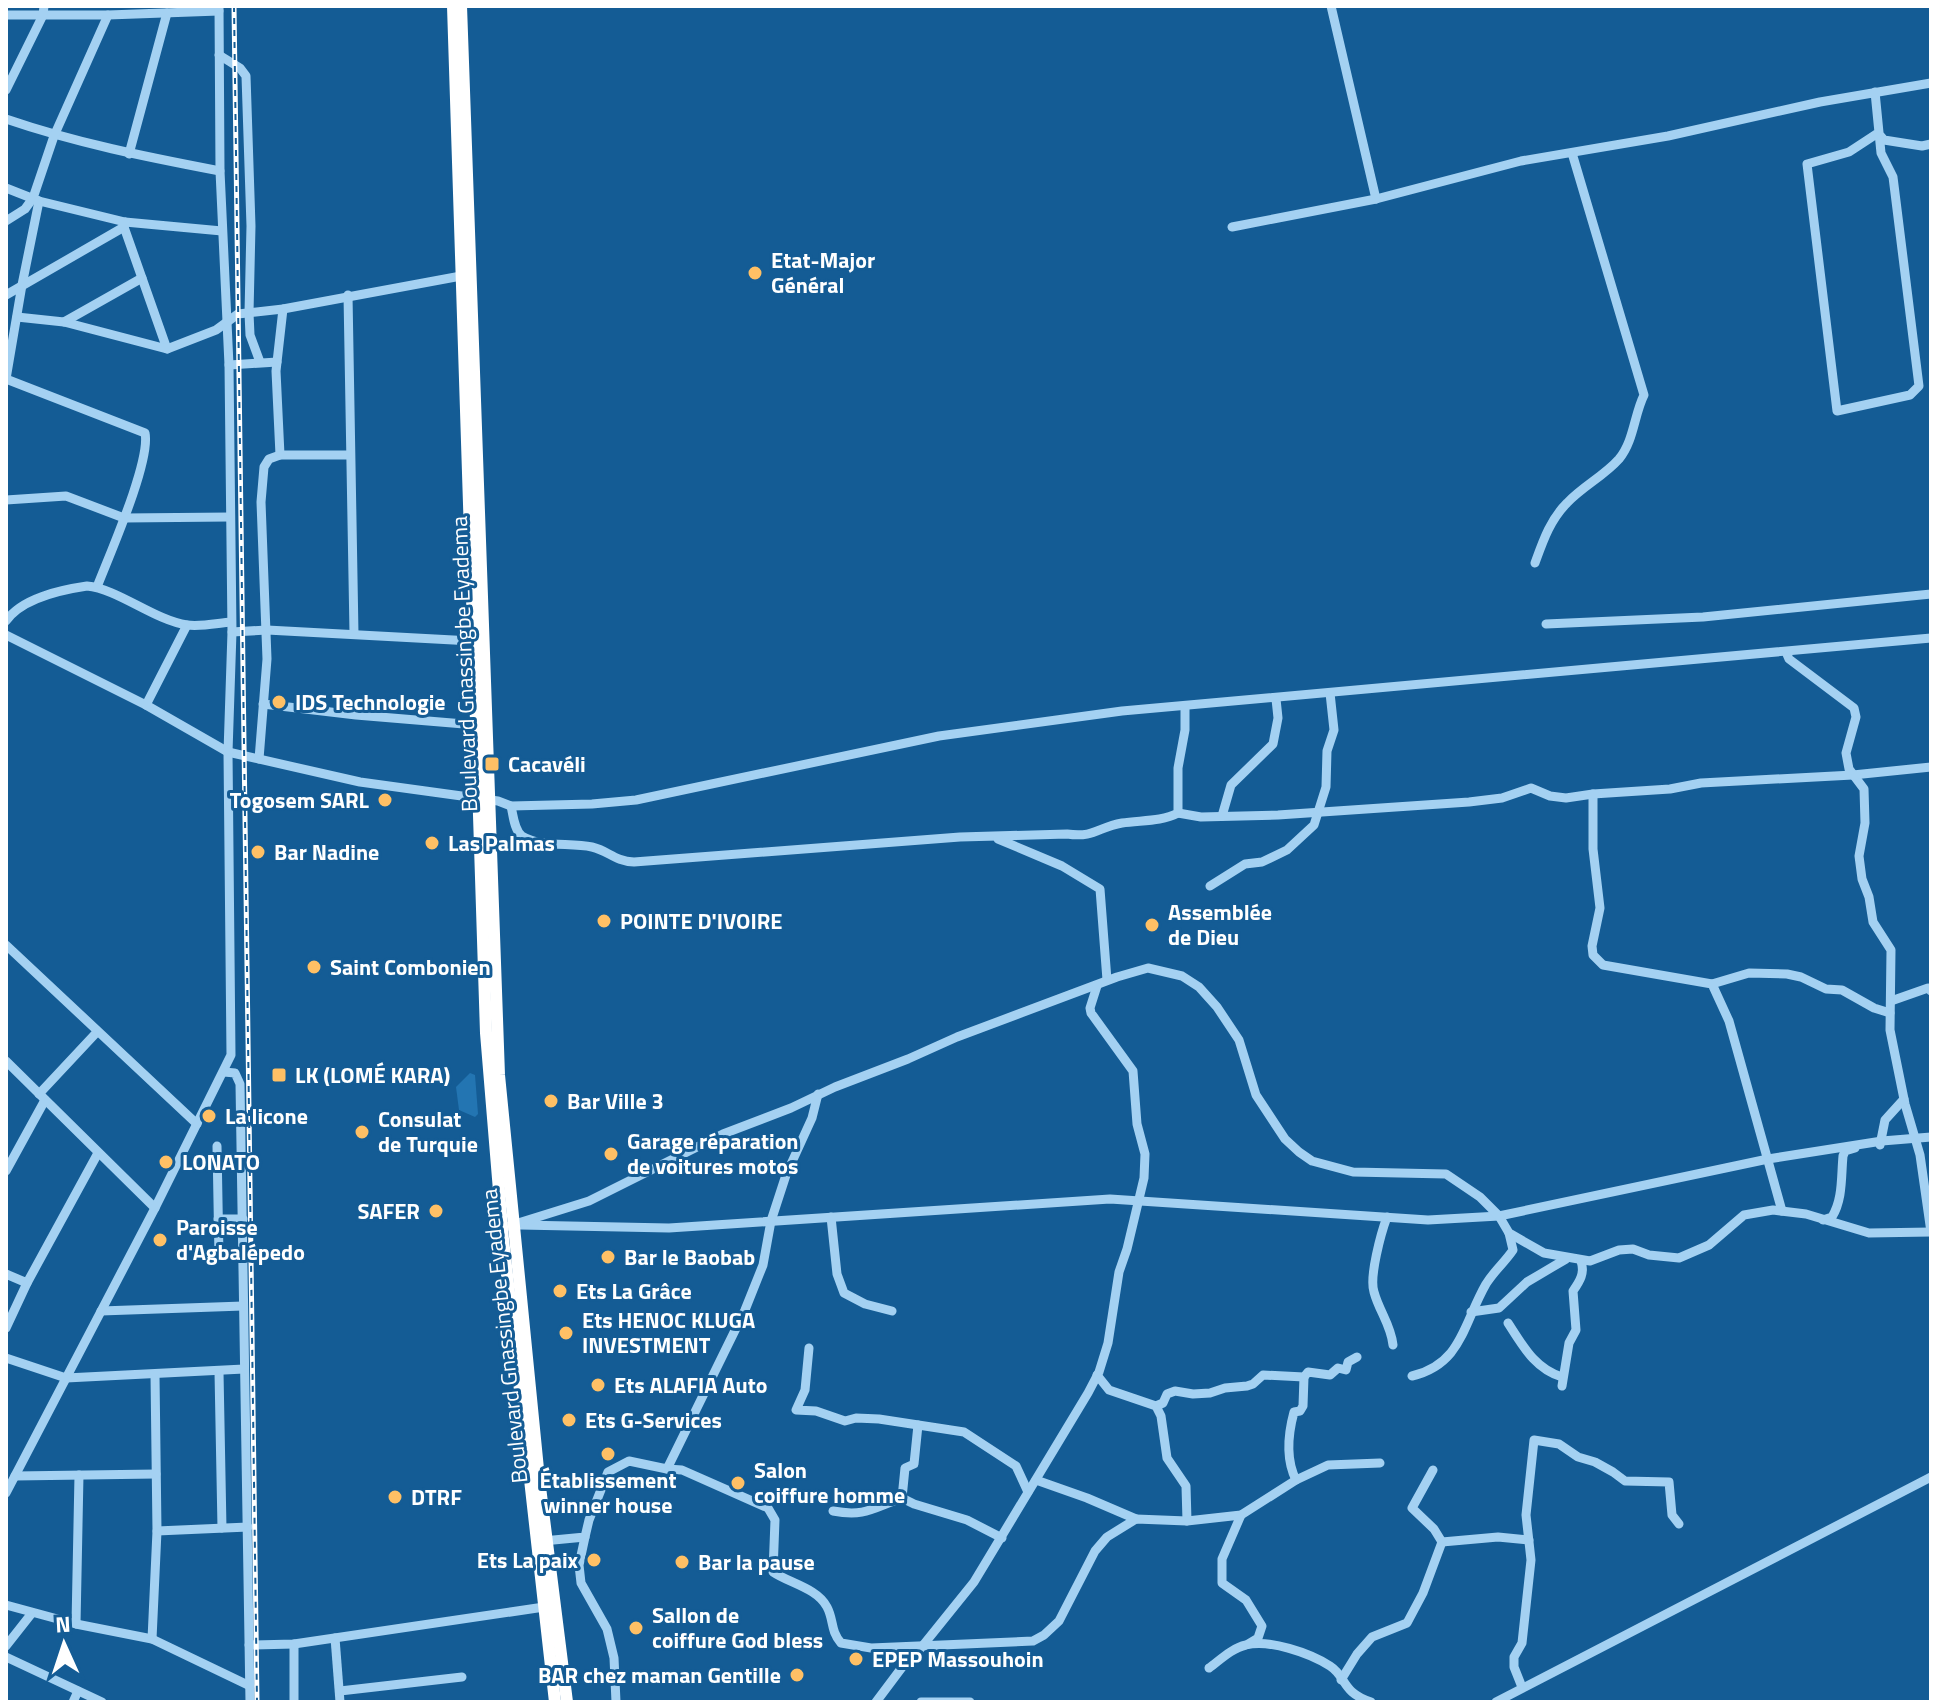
<svg xmlns="http://www.w3.org/2000/svg" width="1937" height="1708" font-family="'Titillium Web',sans-serif">
<style>
.green{fill:#2375b2}
.lines{fill:none;stroke-linecap:round;stroke-linejoin:round}
.minor{stroke:#a4d1f2;stroke-width:9}
.highway{stroke:#fff;stroke-width:12}
.rail-casing{stroke:#fff;stroke-width:5}
.rail{stroke:#145c95;stroke-width:2;stroke-dasharray:6;stroke-linecap:butt}
.poi-dot{fill:#ffc065;stroke:#145c95;stroke-width:3}
.labels{text-anchor:middle;stroke-width:6;stroke-linejoin:round;paint-order:stroke}
.poi-label{font-size:22px;font-weight:bold;fill:#fff;stroke:#145c95;text-anchor:start}
.street-label{font-size:22px;fill:#fff;stroke:#145c95}
</style>
<rect width="100%" height="100%" fill="#145c95"/>
<polygon class="green" points="470,1073 475,1075 478,1114 475,1117 459,1110 456,1087"/>
<g class="lines">
<g class="minor">
<polyline points="1331,6 1376,199"/>
<polyline points="6,15 108,15 219,11"/>
<polyline points="219,55 240,68 246,76 251,226 249,313 250,335 260,362"/>
<polyline points="6,90 43,15 44,6"/>
<polyline points="1875,92 1881,153 1893,177 1919,386 1910,395 1837,411 1807,164 1849,152 1878,133 1884,140 1922,146 1931,144"/>
<path d="M6,119C76,143 147,157 220,171"/>
<polyline points="129,154 167,13"/>
<polyline points="6,188 39,201 125,222 222,231"/>
<polyline points="6,221 25,209 33,198 54,136 108,15"/>
<polyline points="124,227 167,349"/>
<polyline points="1232,227 1376,199 1521,161 1668,136 1820,102 1931,83"/>
<polyline points="6,295 124,227 125,222"/>
<polyline points="348,295 354,634"/>
<polyline points="17,317 64,322 167,349 216,330 238,314 283,309 461,276"/>
<polyline points="64,322 142,278"/>
<polyline points="229,365 277,362"/>
<path d="M6,379L145,433C151,461 109,556 97,587"/>
<polyline points="6,379 22,285 39,201"/>
<polyline points="280,455 276,371 283,309"/>
<polyline points="6,500 66,496 124,518 230,517"/>
<path d="M1535,563C1543,541 1550,520 1567,503C1583,486 1604,476 1619,459C1634,441 1634,415 1644,395L1572,153"/>
<path d="M6,621C22,598 60,590 87,586C118,589 154,620 187,625C201,627 218,623 231,622"/>
<polyline points="1546,624 1703,617 1931,594"/>
<polyline points="232,632 267,630 472,641"/>
<polyline points="6,635 146,705 228,752 360,782 498,801 511,806 592,804 636,800 939,736 1122,711 1931,638"/>
<polyline points="1786,652 1789,659 1854,708 1856,717 1846,753 1849,769 1864,789 1865,823 1859,856 1862,879 1869,897 1873,922 1891,950 1890,1030 1905,1104 1920,1155 1931,1232"/>
<polyline points="263,704 356,715 476,725"/>
<polyline points="146,705 187,625"/>
<polyline points="259,759 267,659 261,502 264,467 269,459 280,455 350,455"/>
<polyline points="1593,794 1593,849 1600,908 1592,946 1593,955 1603,965 1712,984 1729,1021 1782,1211"/>
<path d="M511,806C513,814 514,830 522,836C542,848 570,842 592,847C609,851 614,861 634,862L960,837L1067,834C1095,838 1098,827 1122,823C1140,820 1161,822 1178,813V768L1185,730V707"/>
<polyline points="1178,813 1201,817 1278,815 1469,802 1502,798 1531,788 1550,796 1566,798 1593,794 1670,789 1701,783 1853,775 1931,767"/>
<polyline points="1222,816 1231,785 1273,744 1278,718 1276,699"/>
<polyline points="998,839 1062,866 1100,889 1107,980"/>
<polyline points="1210,886 1245,864 1262,862 1287,850 1314,825 1326,787 1327,751 1334,730 1330,693"/>
<polyline points="6,945 197,1124"/>
<polyline points="1712,984 1749,973 1787,974 1801,977 1826,989 1842,990 1874,1008 1890,1013"/>
<polyline points="1891,1001 1928,988 1931,991"/>
<polyline points="6,1061 155,1208"/>
<polyline points="224,1072 235,1073 240,1084 250,1702"/>
<polyline points="39,1094 97,1032"/>
<polyline points="1880,1145 1885,1120 1904,1099"/>
<polyline points="217,1146 219,1257"/>
<polyline points="6,1171 45,1100"/>
<polyline points="831,1217 837,1274 844,1293 865,1304 892,1311"/>
<path d="M1387,1217C1381,1233 1369,1277 1374,1292C1379,1311 1391,1325 1393,1345"/>
<polyline points="218,1219 243,1219"/>
<path d="M1823,1220L1832,1217C1843,1199 1841,1177 1843,1156L1845,1151L1855,1148"/>
<polyline points="520,1225 669,1228 1110,1199 1428,1220 1499,1216 1768,1159 1882,1141 1931,1137"/>
<polyline points="509,1226 589,1201 723,1134 791,1108 835,1087 908,1059 957,1037 1117,977 1148,968 1182,976 1199,987 1217,1007 1239,1040 1256,1095 1285,1139 1299,1152 1312,1161 1353,1172 1446,1174 1480,1197 1499,1216 1509,1233 1544,1253 1590,1261 1619,1250 1633,1249 1649,1255 1679,1258 1709,1245 1744,1215 1773,1210 1806,1214 1869,1233 1931,1232"/>
<polyline points="6,1274 27,1283"/>
<polyline points="101,1311 243,1306"/>
<polyline points="1471,1312 1499,1308 1527,1282 1566,1259"/>
<path d="M1508,1323C1523,1346 1535,1369 1562,1377"/>
<polyline points="6,1328 27,1283 98,1153"/>
<polyline points="809,1348 805,1390 796,1410 816,1411 845,1421 856,1418 879,1419 964,1432 1016,1466 1028,1492"/>
<polyline points="6,1358 66,1378 244,1369"/>
<polyline points="219,1372 222,1528"/>
<polyline points="1097,1375 1109,1390 1156,1406 1161,1416 1167,1458 1186,1486 1187,1521"/>
<path d="M1412,1376C1462,1364 1463,1324 1486,1284C1494,1271 1505,1262 1513,1250L1509,1233"/>
<path d="M1562,1386L1569,1343L1576,1330L1573,1291C1580,1281 1585,1273 1581,1261"/>
<polyline points="1156,1406 1163,1403 1167,1394 1175,1391 1193,1394 1210,1393 1225,1388 1247,1386 1253,1384 1263,1375 1304,1377 1308,1372 1330,1375 1338,1368 1346,1370 1348,1362 1357,1357"/>
<path d="M667,1469L682,1470L768,1508L775,1520L773,1572C789,1583 817,1588 827,1607C834,1620 830,1630 841,1643L871,1648L1033,1641L1044,1635L1059,1621L1095,1551L1107,1537L1136,1519L1187,1521L1241,1515L1296,1480L1328,1465L1380,1463"/>
<polyline points="15,1476 156,1474"/>
<polyline points="1036,1480 1087,1498 1136,1519"/>
<path d="M1296,1480C1286,1460 1288,1434 1294,1412L1300,1411L1303,1406L1304,1377"/>
<polyline points="6,1493 155,1208 231,1055 228,752 232,632 229,365 220,171 219,6"/>
<polyline points="902,1498 905,1468 914,1464 918,1425"/>
<path d="M833,1511C865,1517 873,1508 902,1498L914,1504L967,1520L1002,1538"/>
<polyline points="1241,1515 1222,1559 1222,1583 1246,1600 1262,1626 1258,1638 1248,1644"/>
<polyline points="157,1531 248,1527"/>
<polyline points="585,1537 579,1565 581,1583 607,1629 614,1658 616,1702"/>
<polyline points="543,1541 585,1537 589,1520 608,1472 629,1461 667,1469 745,1310 763,1265 771,1221 786,1175 812,1118 818,1094"/>
<polyline points="1442,1542 1498,1537 1529,1540"/>
<polyline points="6,1605 76,1624 152,1639 250,1686"/>
<polyline points="76,1624 79,1475"/>
<polyline points="335,1638 340,1702"/>
<polyline points="152,1639 157,1531 155,1375"/>
<polyline points="294,1644 294,1702"/>
<polyline points="249,1645 294,1644 544,1607"/>
<polyline points="6,1646 32,1613"/>
<polyline points="6,1657 102,1702"/>
<path d="M1209,1668C1220,1660 1232,1648 1246,1645C1269,1639 1310,1653 1330,1666C1347,1677 1341,1692 1371,1702"/>
<polyline points="1341,1680 1357,1654 1372,1637 1407,1623 1423,1593 1442,1542 1434,1529 1412,1508 1433,1470"/>
<polyline points="1522,1687 1514,1667 1514,1657 1522,1643 1531,1560 1526,1515 1534,1440 1559,1444 1578,1457 1595,1462 1613,1472 1625,1481 1669,1482 1672,1515 1679,1524"/>
<polyline points="340,1691 462,1677"/>
<polyline points="73,1702 78,1691"/>
<polyline points="876,1702 903,1666 916,1654 974,1582 1088,1393 1099,1372 1108,1343 1119,1272 1127,1249 1144,1178 1145,1154 1137,1124 1133,1071 1091,1013 1090,1008 1097,986"/>
<polyline points="921,1702 970,1702"/>
<polyline points="1496,1702 1931,1477"/>
</g>
<g class="highway">
<polyline points="453,6 486,1033 503,1239 555,1702"/>
<polyline points="461,6 499,1075 539,1479 567,1702"/>
</g>
<defs>
<polyline id="rail" points="234,6 257,1702"/>
</defs>
<use href="#rail" class="rail-casing"/>
<use href="#rail" class="rail"/>
</g>
<g class="poi-dot">
<circle cx="755" cy="273" r="8"/>
<circle cx="279" cy="702" r="8"/>
<rect x="484" y="756" width="16" height="16" rx="4"/>
<circle cx="385" cy="800" r="8"/>
<circle cx="432" cy="843" r="8"/>
<circle cx="258" cy="852" r="8"/>
<circle cx="604" cy="921" r="8"/>
<circle cx="1152" cy="925" r="8"/>
<circle cx="314" cy="967" r="8"/>
<rect x="271" y="1067" width="16" height="16" rx="4"/>
<circle cx="551" cy="1101" r="8"/>
<circle cx="209" cy="1116" r="8"/>
<circle cx="362" cy="1132" r="8"/>
<circle cx="611" cy="1154" r="8"/>
<circle cx="166" cy="1162" r="8"/>
<circle cx="436" cy="1211" r="8"/>
<circle cx="160" cy="1240" r="8"/>
<circle cx="608" cy="1257" r="8"/>
<circle cx="560" cy="1291" r="8"/>
<circle cx="566" cy="1333" r="8"/>
<circle cx="598" cy="1385" r="8"/>
<circle cx="569" cy="1420" r="8"/>
<circle cx="608" cy="1454" r="8"/>
<circle cx="738" cy="1483" r="8"/>
<circle cx="395" cy="1497" r="8"/>
<circle cx="594" cy="1560" r="8"/>
<circle cx="682" cy="1562" r="8"/>
<circle cx="636" cy="1628" r="8"/>
<circle cx="856" cy="1659" r="8"/>
<circle cx="797" cy="1675" r="8"/>
</g>
<g class="labels">
<g class="poi-label">
<text x="771" y="268">Etat-Major<tspan x="771" dy="25">Général</tspan></text>
<text x="295" y="710">IDS Technologie</text>
<text x="508" y="772">Cacavéli</text>
<text x="369" y="808" text-anchor="end">Togosem SARL</text>
<text x="448" y="851">Las Palmas</text>
<text x="274" y="860">Bar Nadine</text>
<text x="1168" y="920">Assemblée<tspan x="1168" dy="25">de Dieu</tspan></text>
<text x="620" y="929">POINTE D'IVOIRE</text>
<text x="330" y="975">Saint Combonien</text>
<text x="295" y="1083">LK (LOMÉ KARA)</text>
<text x="567" y="1109">Bar Ville 3</text>
<text x="225" y="1124">La licone</text>
<text x="378" y="1127">Consulat<tspan x="378" dy="25">de Turquie</tspan></text>
<text x="627" y="1149">Garage réparation<tspan x="627" dy="25">de voitures motos</tspan></text>
<text x="182" y="1170">LONATO</text>
<text x="420" y="1219" text-anchor="end">SAFER</text>
<text x="176" y="1235">Paroisse<tspan x="176" dy="25">d'Agbalépedo</tspan></text>
<text x="624" y="1265">Bar le Baobab</text>
<text x="576" y="1299">Ets La Grâce</text>
<text x="582" y="1328">Ets HENOC KLUGA<tspan x="582" dy="25">INVESTMENT</tspan></text>
<text x="614" y="1393">Ets ALAFIA Auto</text>
<text x="585" y="1428">Ets G-Services</text>
<text x="754" y="1478">Salon<tspan x="754" dy="25">coiffure homme</tspan></text>
<text x="608" y="1488" text-anchor="middle">Établissement<tspan x="608" dy="25">winner house</tspan></text>
<text x="411" y="1505">DTRF</text>
<text x="578" y="1568" text-anchor="end">Ets La paix</text>
<text x="698" y="1570">Bar la pause</text>
<text x="652" y="1623">Sallon de<tspan x="652" dy="25">coiffure God bless</tspan></text>
<text x="872" y="1667">EPEP Massouhoin</text>
<text x="781" y="1683" text-anchor="end">BAR chez maman Gentille</text>
</g>
<g class="street-label">
<text transform="translate(464 664) rotate(-92)" y="8">Boulevard Gnassingbe Eyadema</text>
<text transform="translate(504 1336) rotate(-96)" y="8">Boulevard Gnassingbe Eyadema</text>
</g>
</g>
<rect width="1937" height="1708" fill="none" stroke="#ffffff" stroke-width="16"/>
<g transform="translate(64 1644) rotate(357)" stroke="#145c95" stroke-width="6" paint-order="stroke">
<path d="M0-6L14 30L0 20L-14 30Z" fill="#ffffff"/>
<text y="-12" font-size="22" font-weight="bold" text-anchor="middle" fill="#ffffff">N</text>
</g>
</svg>
